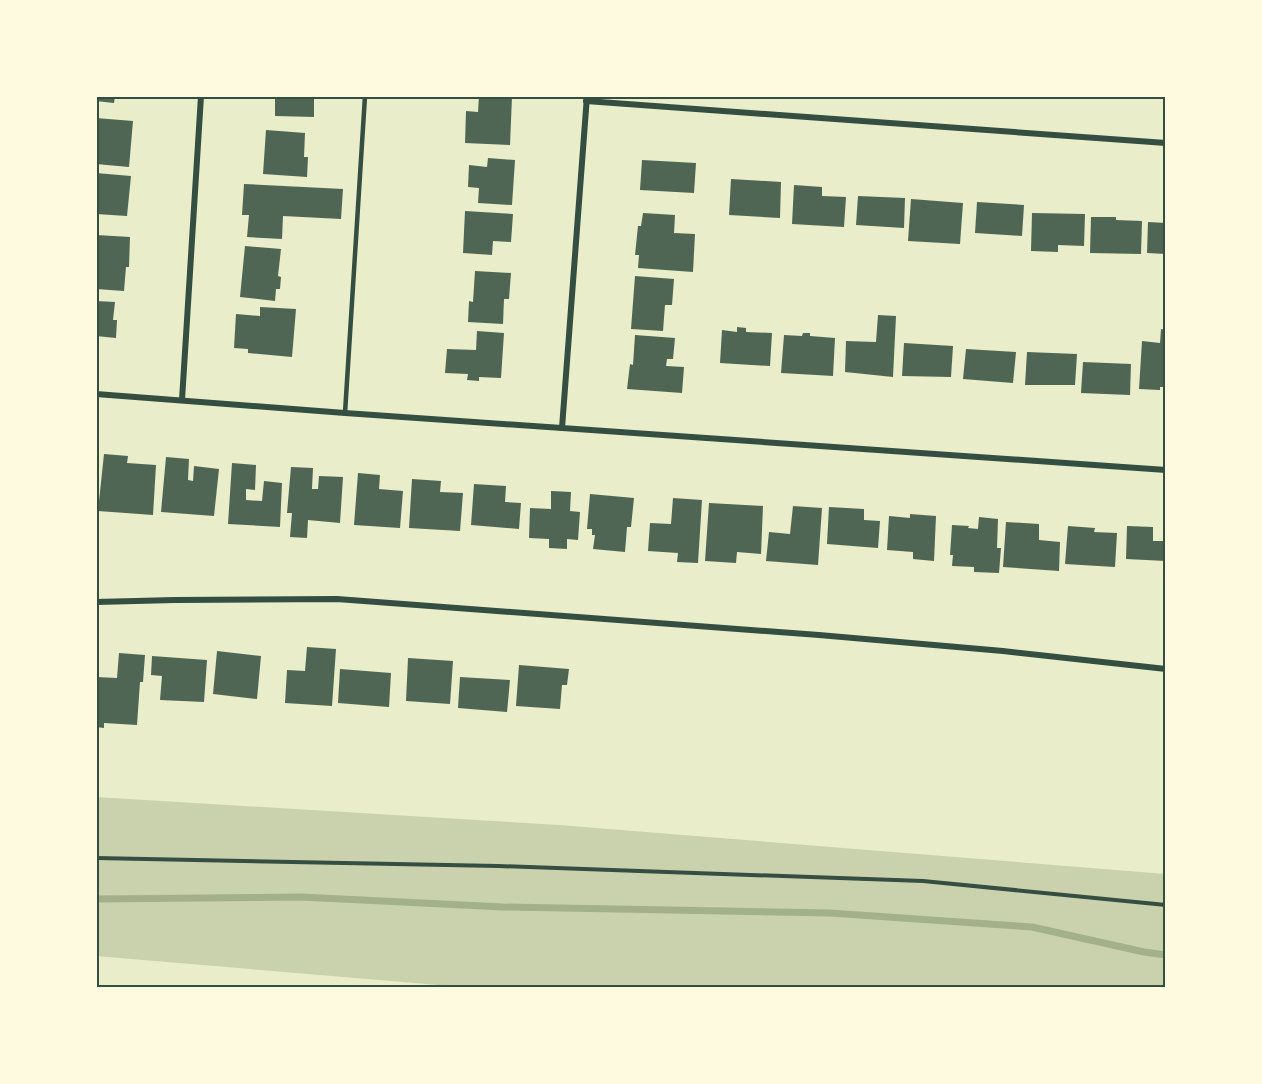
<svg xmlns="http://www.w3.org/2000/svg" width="1262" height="1084" font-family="'Nunito Sans',sans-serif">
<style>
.green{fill:#cad2ad}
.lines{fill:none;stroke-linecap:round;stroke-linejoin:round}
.stream{stroke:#a3b18a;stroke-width:7}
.building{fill:#4f6655}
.path{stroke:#344e41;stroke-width:4}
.service{stroke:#344e41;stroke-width:4.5}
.minor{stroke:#344e41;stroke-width:6}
.neatline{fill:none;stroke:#344e41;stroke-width:2}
</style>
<rect width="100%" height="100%" fill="#e9edc9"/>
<polygon class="green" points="96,797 559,825 1166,874 1166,988 474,988 96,956"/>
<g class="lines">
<polyline class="stream" points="96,899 301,897 503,907 830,913 1032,927 1144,952 1166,955"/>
</g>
<g class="building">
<polygon points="96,96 115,96 114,103 96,101"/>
<polygon points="275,96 314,96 314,117 275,116"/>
<polygon points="479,96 512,97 510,145 465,143 466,111 478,112"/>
<polygon points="96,118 133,121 129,167 96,164"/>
<polygon points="266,130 305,133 304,157 308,157 307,177 263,174"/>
<polygon points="488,158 515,160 512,205 478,203 479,188 468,187 469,165 487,167"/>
<polygon points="642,160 696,163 694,193 640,190"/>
<polygon points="96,173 131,176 127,216 96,214"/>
<polygon points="731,179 781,182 780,218 729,215"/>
<polygon points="244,184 343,189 341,219 283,216 282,239 247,237 249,215 242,215"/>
<polygon points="794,185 822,187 822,196 846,197 844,227 792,224"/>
<polygon points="858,196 905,198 904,228 856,225"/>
<polygon points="911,199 963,203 960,244 908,241"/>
<polygon points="977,202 1024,205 1022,236 975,233"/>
<polygon points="465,211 513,214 511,242 493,241 492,255 463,253"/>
<polygon points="643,213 675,215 674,233 695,234 693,272 638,268 639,255 635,255 638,226 641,226"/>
<polygon points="1032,213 1085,214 1084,246 1058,245 1058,252 1031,251"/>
<polygon points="1091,217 1116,217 1116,220 1142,221 1141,254 1090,253"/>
<polygon points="1148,222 1166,223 1166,254 1147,253"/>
<polygon points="96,235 130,237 129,267 126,267 124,291 96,289"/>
<polygon points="245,246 281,249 278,276 281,277 280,289 276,289 275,301 240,297"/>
<polygon points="475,271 511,273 509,299 504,299 503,324 468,322 469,301 473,302"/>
<polygon points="635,276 674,279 672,305 665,305 663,331 631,329"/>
<polygon points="96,301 115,302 113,320 117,320 116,338 96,336"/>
<polygon points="260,307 296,309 292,357 248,353 248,349 234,348 236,314 260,316"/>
<polygon points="878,315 896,316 893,377 845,372 846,341 876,342"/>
<polygon points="737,327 746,328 746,332 772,333 770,366 720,363 722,330 737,332"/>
<polygon points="1161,329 1166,330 1166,387 1160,387 1160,390 1139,389 1142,341 1160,343"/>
<polygon points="477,331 504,333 501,378 479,377 479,381 467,380 468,374 445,373 447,349 476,350"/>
<polygon points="803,333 810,333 810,336 835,338 833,376 781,373 784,335 802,336"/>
<polygon points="635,335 675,338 673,359 667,359 666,366 684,367 682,393 627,389 630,364 633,365"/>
<polygon points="904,343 953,346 951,377 902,376"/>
<polygon points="966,349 1016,352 1013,383 963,379"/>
<polygon points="1027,352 1077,354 1075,385 1025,385"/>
<polygon points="1083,362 1131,364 1130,395 1081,393"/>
<polygon points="104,454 128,456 127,463 156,465 153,515 98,511"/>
<polygon points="166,457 189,459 188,480 193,481 194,466 219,469 214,516 161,512"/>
<polygon points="232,463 256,465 255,490 246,489 246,500 262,501 264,481 282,483 280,527 228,524"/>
<polygon points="291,467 313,468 312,489 318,489 319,476 343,477 340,523 308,520 307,538 290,537 292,513 287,513"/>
<polygon points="358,473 380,475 379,489 403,491 400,528 354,525"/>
<polygon points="412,479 441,481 440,492 463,493 460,531 409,528"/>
<polygon points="474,484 506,486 505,502 521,503 519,529 471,525"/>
<polygon points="551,491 571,492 570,511 580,512 578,540 567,539 567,549 549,548 549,539 529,538 530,508 551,509"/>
<polygon points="590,494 634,498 631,527 627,527 625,552 593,549 595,535 592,535 592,529 587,529"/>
<polygon points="673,498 702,500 698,563 677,562 678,553 648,551 650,523 671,524"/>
<polygon points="709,503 763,506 761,554 737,552 736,563 705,561"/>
<polygon points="793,506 822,508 818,565 766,561 769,532 790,534"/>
<polygon points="829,507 864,509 864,520 880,521 878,548 827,544"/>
<polygon points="910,514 936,516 934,561 913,559 913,552 887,550 889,516 910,518"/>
<polygon points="979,517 998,519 997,548 1001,548 999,573 974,572 974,567 952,566 953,555 950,555 952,525 969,526 968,528 978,529"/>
<polygon points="1006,522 1039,524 1039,540 1060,542 1059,571 1003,567"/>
<polygon points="1068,526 1095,528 1094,532 1117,533 1115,567 1065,564"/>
<polygon points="1127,526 1153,527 1153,541 1166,541 1166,561 1126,559"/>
<polygon points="307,647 336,649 332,706 285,703 287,670 305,671"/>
<polygon points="217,651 261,656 257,699 213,694"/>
<polygon points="119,653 145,655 143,682 140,682 137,725 104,723 104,728 96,727 96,677 117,678"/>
<polygon points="152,656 207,660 204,702 160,700 162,676 151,675"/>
<polygon points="408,658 453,661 450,704 406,701"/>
<polygon points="519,665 569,669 567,685 562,685 560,709 516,706"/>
<polygon points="340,669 391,673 389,707 338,703"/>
<polygon points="460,677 510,680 507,712 458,708"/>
</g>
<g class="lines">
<polyline class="path" points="96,858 498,866 923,881 1166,905"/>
<polyline class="service" points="345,413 365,96"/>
<g class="minor">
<polyline points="586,101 1166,143"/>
<polyline points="96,394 345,413 1166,470"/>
<polyline points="182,400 201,96"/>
<polyline points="562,428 587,96"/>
<polyline points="96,602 175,600 337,599 819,635 1003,651 1166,669"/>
</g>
</g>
<rect width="1262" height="1084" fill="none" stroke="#fefae0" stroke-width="195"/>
<rect x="98" y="98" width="1066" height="888" class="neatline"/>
</svg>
